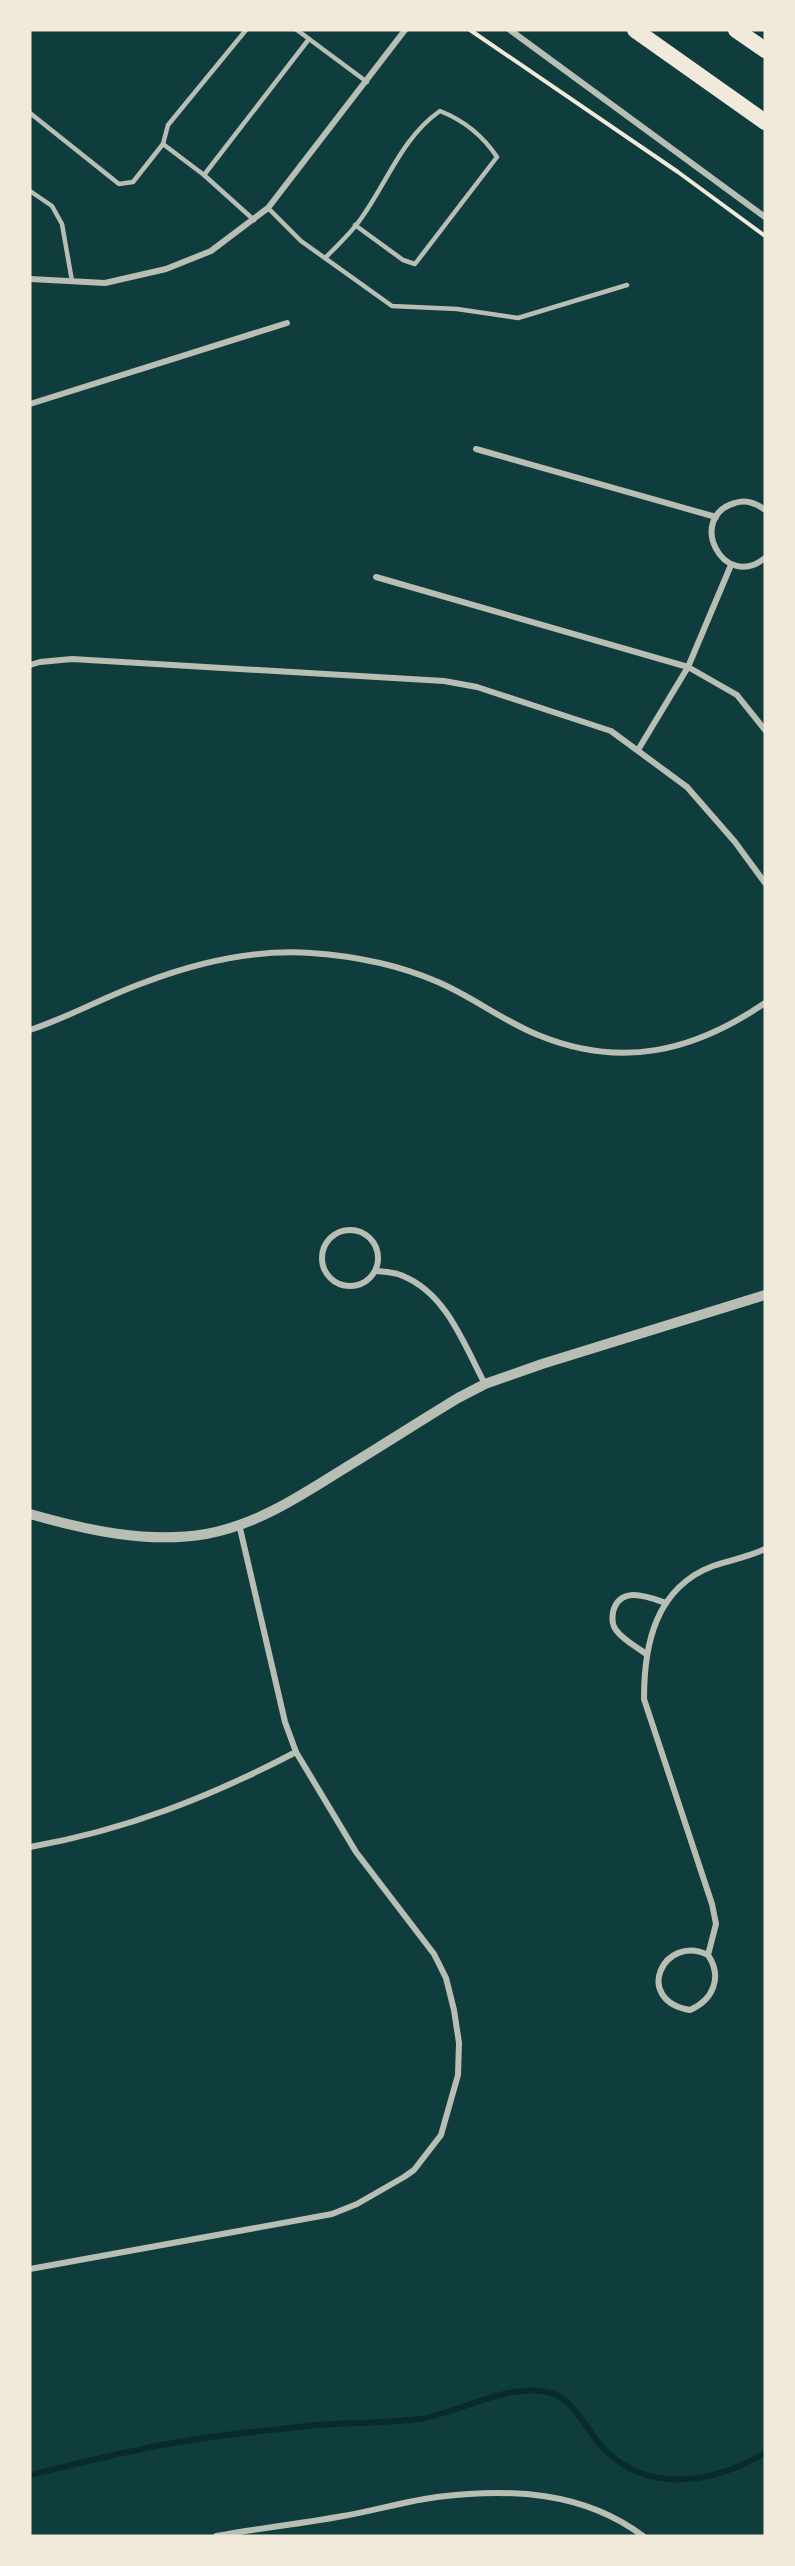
<svg xmlns="http://www.w3.org/2000/svg" width="795" height="2566" font-family="Signika,sans-serif">
<style>
.lines{fill:none;stroke-linecap:round;stroke-linejoin:round}
.stream{stroke:#0a2a2b;stroke-width:6}
.path{stroke:#f1e9da;stroke-width:4}
.service{stroke:#b8beb3;stroke-width:4.5}
.minor{stroke:#b8beb3;stroke-width:6}
.tertiary{stroke:#b8beb3;stroke-width:10}
.trunk{stroke:#f1e9da;stroke-width:16}
</style>
<rect width="100%" height="100%" fill="#0f3d3e"/>
<g class="lines">
<path class="stream" d="M30,2475C81,2463 133,2449 185,2441C225,2434 266,2431 306,2426C344,2422 381,2424 419,2419C459,2413 501,2386 542,2391C573,2394 584,2428 603,2448C648,2495 714,2483 765,2453"/>
<polyline class="path" points="470,30 678,172 765,236"/>
<g class="service">
<polyline points="297,30 367,82"/>
<polyline points="30,113 119,184 133,182 163,144 204,175 254,220"/>
<polyline points="163,144 168,125 246,30"/>
<polyline points="204,175 309,39"/>
<polyline points="30,191 52,206 62,224 72,281"/>
<polyline points="268,208 301,241 392,306 457,309 518,318 627,285"/>
<path d="M325,258C337,246 350,234 360,220C386,185 402,137 440,111C463,120 483,136 497,157L415,264L403,260L355,225"/>
</g>
<g class="minor">
<polyline points="510,30 765,217"/>
<polyline points="30,279 105,283 166,269 211,251 268,208 405,30"/>
<polyline points="30,404 287,323"/>
<polyline points="476,449 716,517"/>
<path d="M765,510C756,503 746,499 735,503C686,517 723,592 765,558"/>
<polyline points="376,577 688,667 737,695 765,730"/>
<polyline points="30,665 40,662 72,659 444,681 477,687 611,731 687,787 735,842 765,883"/>
<polyline points="638,750 688,667 731,565"/>
<path d="M30,1030C69,1017 104,997 143,983C195,963 254,949 311,953C354,956 399,965 438,982C473,997 503,1021 538,1035C621,1069 693,1052 765,1003"/>
<circle cx="350" cy="1258" r="28"/>
<path d="M376,1271C384,1272 395,1272 403,1276C447,1294 464,1345 485,1384"/>
<path d="M646,1654C637,1647 623,1640 616,1630C612,1625 612,1618 613,1612C620,1585 648,1597 666,1603"/>
<path d="M30,1847C126,1830 210,1797 296,1752"/>
<path d="M708,1955C664,1933 632,2000 690,2010C713,2000 723,1977 708,1955L716,1924L712,1904L644,1699C644,1645 655,1588 713,1566C730,1560 749,1557 765,1549"/>
<polyline points="30,2269 332,2214 357,2204 404,2177 414,2170 441,2135 458,2075 459,2043 454,2010 446,1978 434,1954 356,1852 296,1752 285,1722 239,1524"/>
<path d="M216,2536C258,2528 301,2524 343,2516C374,2511 406,2501 437,2497C510,2488 583,2491 643,2536"/>
</g>
<path class="tertiary" d="M30,1514C86,1530 147,1544 206,1534C257,1525 302,1495 345,1468C383,1445 420,1421 458,1398L485,1384L542,1364L765,1295"/>
<g class="trunk">
<polyline points="635,30 765,122"/>
<polyline points="736,30 765,50"/>
</g>
</g>
<rect width="795" height="2566" fill="none" stroke="#f1e9da" stroke-width="63"/>
</svg>
